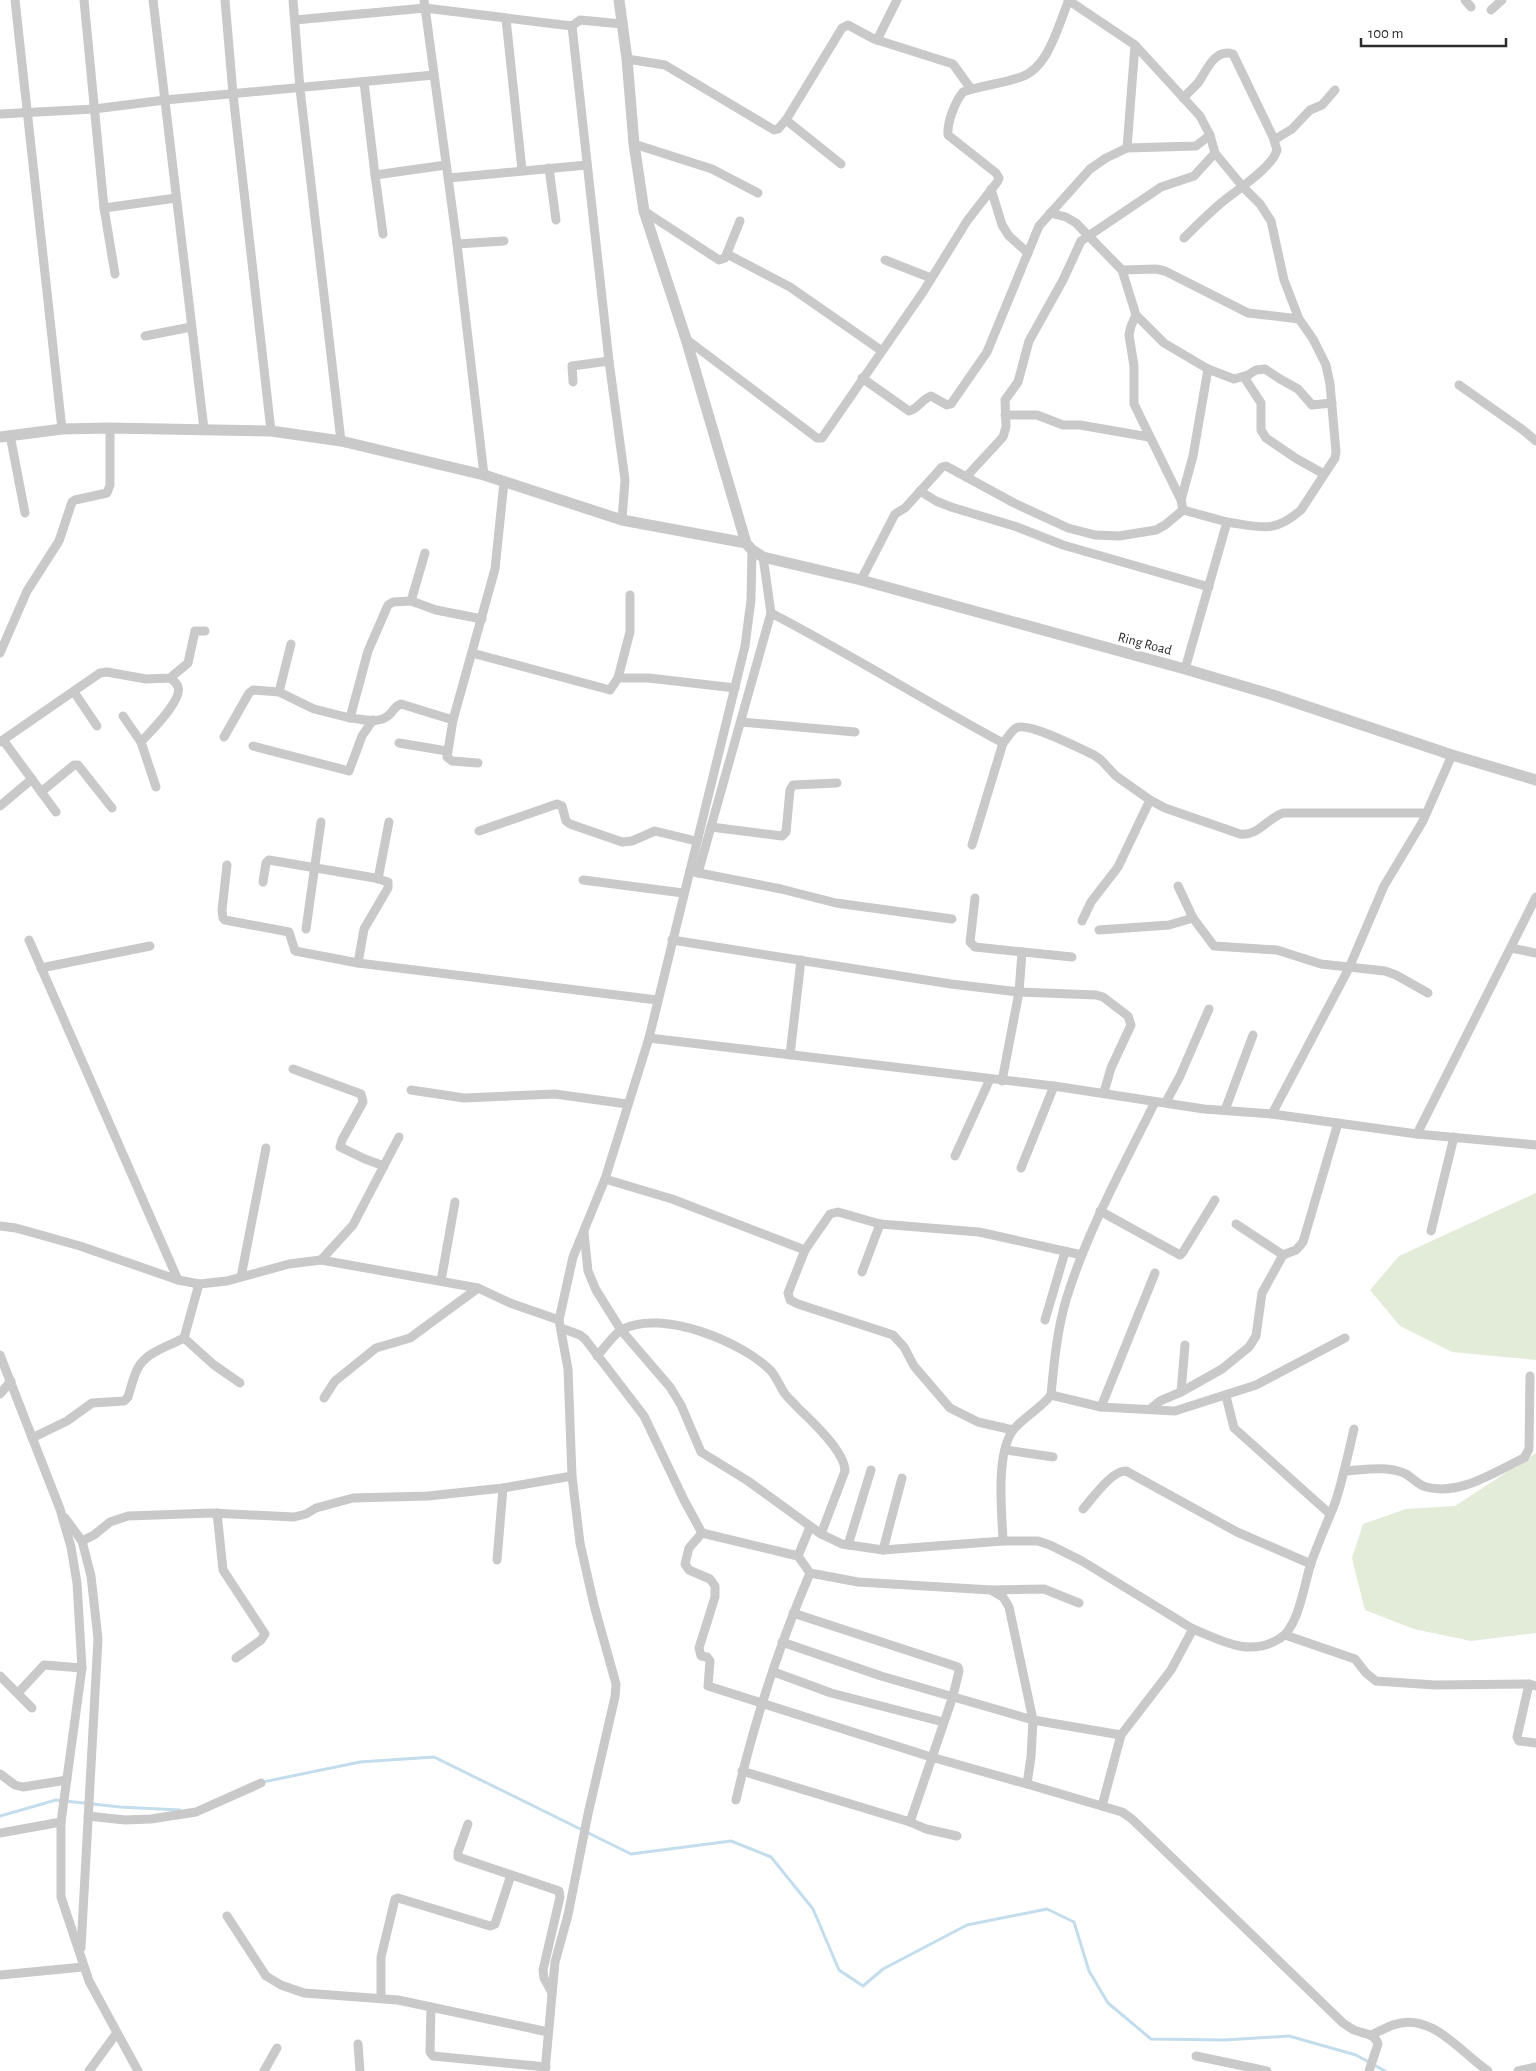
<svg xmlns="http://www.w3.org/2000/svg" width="1536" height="2071" font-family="'Alegreya Sans',sans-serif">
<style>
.green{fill:#e3ebd9}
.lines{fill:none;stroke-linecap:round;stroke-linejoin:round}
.stream{stroke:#c4ddec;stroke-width:3}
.minor{stroke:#c9c9c9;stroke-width:9}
.tertiary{stroke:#c9c9c9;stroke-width:11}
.labels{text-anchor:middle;stroke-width:5;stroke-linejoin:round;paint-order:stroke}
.street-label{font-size:14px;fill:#2c2c2c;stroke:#fff}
</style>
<rect width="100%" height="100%" fill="#fff"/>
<g class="green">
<polygon points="1536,1193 1536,1360 1452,1352 1400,1326 1370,1290 1399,1256"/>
<polygon points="1536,1453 1536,1633 1471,1641 1414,1629 1365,1610 1352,1558 1363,1524 1406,1509 1455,1506"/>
</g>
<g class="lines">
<g class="stream">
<polyline points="263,1782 360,1762 434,1757 631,1854 731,1841 771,1857 813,1909 839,1970 863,1986 883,1969 967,1925 1047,1909 1074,1922 1089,1971 1108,2003 1151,2039 1225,2040 1289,2036 1356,2055 1385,2071"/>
<polyline points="0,1816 56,1800 120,1807 180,1810"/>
</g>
<g class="minor">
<polyline points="15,0 62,429"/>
<polyline points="84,0 104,208 115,274"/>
<polyline points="153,0 204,429"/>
<polyline points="225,0 233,94 271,431"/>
<polyline points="293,0 300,89 341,441"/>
<polyline points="424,0 457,244 484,475"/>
<polyline points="1465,0 1471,7"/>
<polyline points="1491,10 1502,0"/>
<polyline points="506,19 522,170"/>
<polyline points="295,20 425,8 572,26 580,20 622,24"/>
<polyline points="572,26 609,361 625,480 622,520"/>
<polyline points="877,40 897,0"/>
<path d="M1135,45L1200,116L1210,135L1215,153L1243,187L1260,204L1271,221L1284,280L1299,319L1313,339L1326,365L1330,384L1336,452L1335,458L1301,510C1274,534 1261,527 1227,522L1185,669"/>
<polyline points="627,59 665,65 774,130 778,129 786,120 842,28 848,25 874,39 953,64 971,89"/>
<polyline points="364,82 375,175"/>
<path d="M1183,98C1188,93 1193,88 1198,83C1206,72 1214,48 1233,54L1273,137L1277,150C1272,168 1235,191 1221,203C1208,214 1196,226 1184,238"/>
<polyline points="0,114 94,109 165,100 434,75"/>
<polyline points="786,120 841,164"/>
<polyline points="1274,140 1292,129 1310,110 1322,105 1335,90"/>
<polyline points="634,144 712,169 758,193"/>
<polyline points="1127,148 1196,146 1210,135"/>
<polyline points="549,168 556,220"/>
<polyline points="449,178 587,165"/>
<polyline points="991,189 1002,225 1009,236 1028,253"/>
<polyline points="104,208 176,198"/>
<polyline points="644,211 719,260 725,258 740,221"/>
<polyline points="1050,213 1066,217 1076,223 1122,270 1136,315 1131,326 1129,335 1134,366 1134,404 1181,500 1183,510"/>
<polyline points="383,234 375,175 446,165"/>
<polyline points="457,244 504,241"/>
<polyline points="727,254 790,287 882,351"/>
<polyline points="885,260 931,278"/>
<polyline points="1122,270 1156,269 1165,271 1248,313 1299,319"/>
<polyline points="1136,315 1164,343 1208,369 1234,379 1248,375 1256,370 1265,369 1280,379 1298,389 1312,405 1332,403"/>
<polyline points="145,336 191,327"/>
<path d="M686,339L817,438H822L923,292L967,221L998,181L999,178L996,173L948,135C947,122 955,102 963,92C982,85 1002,84 1021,77C1049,68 1058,25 1069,0"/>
<polyline points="1244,377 1261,403 1261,430 1266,438 1297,459 1324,474"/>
<path d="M862,378L909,411C918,409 922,399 931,396L947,405L951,404L987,352L1039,226L1090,169L1106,158L1127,148L1135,45L1068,0"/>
<polyline points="573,382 572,366 609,361"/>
<polyline points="1459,385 1523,430 1536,441"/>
<polyline points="1005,415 1037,415 1063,425 1080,425 1149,437"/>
<polyline points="10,435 25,513"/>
<polyline points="966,477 1003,437 1006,427 1005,400 1018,382 1029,341 1063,280 1081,241 1161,187 1194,176 1215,153"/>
<polyline points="920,491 936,501 951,507 1017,527 1063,545 1209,587"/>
<polyline points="1181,500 1193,456 1208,369"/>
<polyline points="425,553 411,601 436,610 482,619"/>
<path d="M763,557L771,613C850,654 925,701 1003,743C1007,739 1011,731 1016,728C1027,721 1081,749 1094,755L1101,760L1116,776L1150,800L1165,808L1240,834C1259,836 1266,819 1283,813H1426"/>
<polyline points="861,580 895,514 905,508 942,467 946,466 1014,503 1068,528 1095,535 1119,536 1156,530 1165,525 1183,510 1227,522"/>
<polyline points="0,653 27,591 59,541 72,502 75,500 107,493 110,485 110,428"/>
<polyline points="472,653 610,690 618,678 630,632 630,595"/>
<polyline points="618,678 649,678 735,688"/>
<polyline points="74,692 97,726"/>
<polyline points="279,692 291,644"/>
<polyline points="123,716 141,742"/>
<path d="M350,718C362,719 380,725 390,714C394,710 395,706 401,704L453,720"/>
<polyline points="741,722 855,732"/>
<polyline points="224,737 249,693 253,690 279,692 314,709 350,718 368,651 388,605 393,602 411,601"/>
<polyline points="3,740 56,812"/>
<polyline points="0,742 100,673 107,672 146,679 170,678 188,663 195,631 205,631"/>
<polyline points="399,743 447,751"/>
<polyline points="253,746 349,771 362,736 373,720"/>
<polyline points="478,763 452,761 447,757 453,720 495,569 504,482"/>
<path d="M156,787L141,742C149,733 183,700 178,687C177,684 173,680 170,678"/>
<polyline points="41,792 74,765 78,765 112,808"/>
<polyline points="0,806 32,779"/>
<polyline points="711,827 782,836 786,832 790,790 793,785 837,783"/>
<polyline points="479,831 557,804 562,806 566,821 570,824 622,842 632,841 655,831 696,841"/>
<polyline points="972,845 1003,743"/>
<polyline points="227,865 222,910 223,918 225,920 289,932 295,951 358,963"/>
<polyline points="694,872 781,889 836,903 952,919"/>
<polyline points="698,873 771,613"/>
<polyline points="378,879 389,822"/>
<polyline points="583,880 683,893"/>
<polyline points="263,882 266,863 269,860 375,878 388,882 388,888 364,929 358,963 657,1000"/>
<polyline points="1178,886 1193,918"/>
<polyline points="975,898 970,942 975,947 1072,957"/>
<polyline points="1082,921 1091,902 1118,867 1150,800"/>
<polyline points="306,929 321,822"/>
<polyline points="1099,930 1169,925 1193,918 1214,946 1277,950 1321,964 1385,971 1396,975 1428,993"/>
<polyline points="29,940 178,1280"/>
<polyline points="672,940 951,984 1019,992 1096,995 1103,997 1128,1016 1131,1025 1111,1068 1104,1092"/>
<polyline points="1511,948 1536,953"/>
<polyline points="41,968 150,946"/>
<polyline points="649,1038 1054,1086 1204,1109 1272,1114 1349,968 1384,886 1423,821 1452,755"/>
<polyline points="790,1055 801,960"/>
<polyline points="293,1069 361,1094 363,1102 342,1140 340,1147 365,1159 384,1166"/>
<polyline points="1002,1081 1019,992 1022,952"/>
<polyline points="411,1090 464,1098 555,1094 627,1104"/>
<path d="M1155,1102C1123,1167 1087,1231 1066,1300C1057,1331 1054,1363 1051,1395L1101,1407L1175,1411L1256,1385L1345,1338"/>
<polyline points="1166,1102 1180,1076 1209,1009"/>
<polyline points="1225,1110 1253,1035"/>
<polyline points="1272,1114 1417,1134 1536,1145"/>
<polyline points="1417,1134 1536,897"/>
<polyline points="955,1156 990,1079"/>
<polyline points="1021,1168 1054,1086"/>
<polyline points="605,1179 672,1199 805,1250"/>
<polyline points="1100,1211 1180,1255 1183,1252 1215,1200"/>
<polyline points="0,1226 16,1228 80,1246 178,1280 199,1284 227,1281 289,1264 321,1260 478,1288 510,1303 559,1320"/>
<polyline points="1431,1231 1454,1137"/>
<polyline points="584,1233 588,1271 596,1290 621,1330 670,1387 681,1405 701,1452 748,1481 821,1534 842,1544 883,1550 1003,1541 1038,1541 1050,1545 1082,1561 1193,1629"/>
<polyline points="1283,1255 1296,1250 1303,1242 1338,1123"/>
<polyline points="321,1260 353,1225 399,1137"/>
<polyline points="862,1272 880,1224"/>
<polyline points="241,1277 266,1148"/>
<polyline points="441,1281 455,1202"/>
<polyline points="199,1284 184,1338 214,1365 240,1383"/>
<polyline points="1045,1320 1065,1252"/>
<path d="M561,1328L580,1335L585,1339L644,1416L684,1500L702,1533L798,1556L810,1573L858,1582L991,1590L1003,1597L1009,1607L1033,1720L1031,1757L1027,1784L1122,1812L1132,1819L1343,2023C1346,2025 1350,2028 1354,2030C1363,2034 1375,2033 1378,2044L1369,2071"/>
<polyline points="0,1355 60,1509 71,1547 77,1583 82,1668 61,1822 61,1897 89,1981 138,2071"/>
<path d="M597,1356C605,1348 613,1334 623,1329C662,1309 743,1342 771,1371C777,1378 780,1387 785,1394C789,1399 794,1403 798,1408C812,1421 845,1452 845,1471L821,1534"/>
<polyline points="1181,1392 1185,1345"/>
<polyline points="0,1394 11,1381"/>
<polyline points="1226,1396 1234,1428 1330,1514"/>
<polyline points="324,1398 335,1381 376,1348 410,1338 478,1288"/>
<polyline points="1101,1407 1155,1273"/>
<polyline points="1150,1409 1160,1401 1181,1392 1222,1369 1249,1347 1256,1336 1262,1293 1283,1255 1236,1224"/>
<polyline points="1013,1430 978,1422 950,1408 914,1366 904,1347 893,1335 798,1304 790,1300 788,1293 805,1250 830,1214 838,1212 880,1224 979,1232 1082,1255"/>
<path d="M32,1438L67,1421L92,1403L124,1401L128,1397C131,1388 133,1377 138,1368C146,1352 169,1346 184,1338"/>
<polyline points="1006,1450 1053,1457"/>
<path d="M1345,1471C1364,1470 1388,1465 1406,1474C1413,1478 1418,1485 1426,1487C1460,1496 1494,1472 1524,1458L1529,1449L1530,1376"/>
<path d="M1083,1509C1092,1499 1112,1470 1126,1471L1237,1532L1311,1564"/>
<polyline points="217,1513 223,1570 265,1634 261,1640 236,1658"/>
<polyline points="65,1518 82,1541 91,1576 98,1639 81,1948"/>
<polyline points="702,1533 689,1548 685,1564 689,1570 710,1579 715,1586 715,1597 699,1648 701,1656 707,1657 710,1661 708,1686 931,1757 1027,1784"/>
<polyline points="82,1541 94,1535 110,1522 128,1516 212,1513 294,1517 306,1514 316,1508 353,1498 428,1496 503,1488 572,1476"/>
<path d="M1003,1541C1002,1513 995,1452 1014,1429C1025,1416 1040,1409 1051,1395"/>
<polyline points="848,1545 871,1470"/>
<polyline points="883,1550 902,1478"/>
<polyline points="798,1556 810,1527"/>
<polyline points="497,1560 503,1488"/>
<polyline points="991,1590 1044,1589 1079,1603"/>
<polyline points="793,1613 958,1667 959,1671 953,1696 910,1822"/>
<polyline points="1285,1635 1355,1659 1366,1673 1376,1681 1435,1685 1529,1684 1536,1686"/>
<polyline points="782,1642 881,1676 1033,1720 1121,1735"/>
<polyline points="774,1672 831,1693 943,1722"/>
<polyline points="0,1676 32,1708"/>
<polyline points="1529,1684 1517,1737 1519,1741 1536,1743"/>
<polyline points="18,1693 44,1665 82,1668"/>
<polyline points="742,1771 910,1822 926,1829 957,1836"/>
<polyline points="0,1774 15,1785 23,1787 67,1780"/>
<path d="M736,1800C754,1722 779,1646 810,1573"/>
<path d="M1102,1806L1121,1735L1171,1670L1193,1629C1222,1641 1249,1657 1279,1639C1299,1628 1304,1584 1311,1563C1318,1543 1327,1523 1335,1503C1343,1479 1348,1454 1354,1429"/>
<polyline points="88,1816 125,1820 151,1819 196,1812 261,1783"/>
<polyline points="468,1824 458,1852 458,1857 559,1891 560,1897 543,1970 544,1978 552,1993"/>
<polyline points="0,1833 61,1822"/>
<polyline points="227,1916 266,1976 281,1985 304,1993 398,2000 548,2032"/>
<polyline points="0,1975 83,1967"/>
<polyline points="381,1998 381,1957 395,1899 398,1898 490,1926 495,1924 511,1875"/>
<polyline points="431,2007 430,2052 433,2056 546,2067"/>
<path d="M1371,2035C1378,2032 1385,2028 1393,2025C1431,2011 1460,2052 1488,2071"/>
<polyline points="358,2044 360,2071"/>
<polyline points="1196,2056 1267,2071"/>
<polyline points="89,2071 116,2034"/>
<polyline points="264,2071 277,2048"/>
<polyline points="545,2071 555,1962 568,1915 588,1814 615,1697 616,1684 594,1605 580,1543 572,1476 568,1369 559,1320 573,1257 605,1179 649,1038 745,646 751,600 752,550"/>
<polyline points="1518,2071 1536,2067"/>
</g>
<g class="tertiary">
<polyline points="619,0 627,59 634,144 644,211 686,339 746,543 752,550 763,557 861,580 1185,669 1276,696 1452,755 1536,780"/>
<polyline points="0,437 62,429 110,428 271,431 341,441 484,475 622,520 746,543"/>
</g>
</g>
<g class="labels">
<g class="street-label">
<text transform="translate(1145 643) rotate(15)" y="5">Ring Road</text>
</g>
</g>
<path d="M1361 38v8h145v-8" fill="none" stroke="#2c2c2c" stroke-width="2.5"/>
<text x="1368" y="38" font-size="15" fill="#2c2c2c" stroke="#ffffff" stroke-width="4" paint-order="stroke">100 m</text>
</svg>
